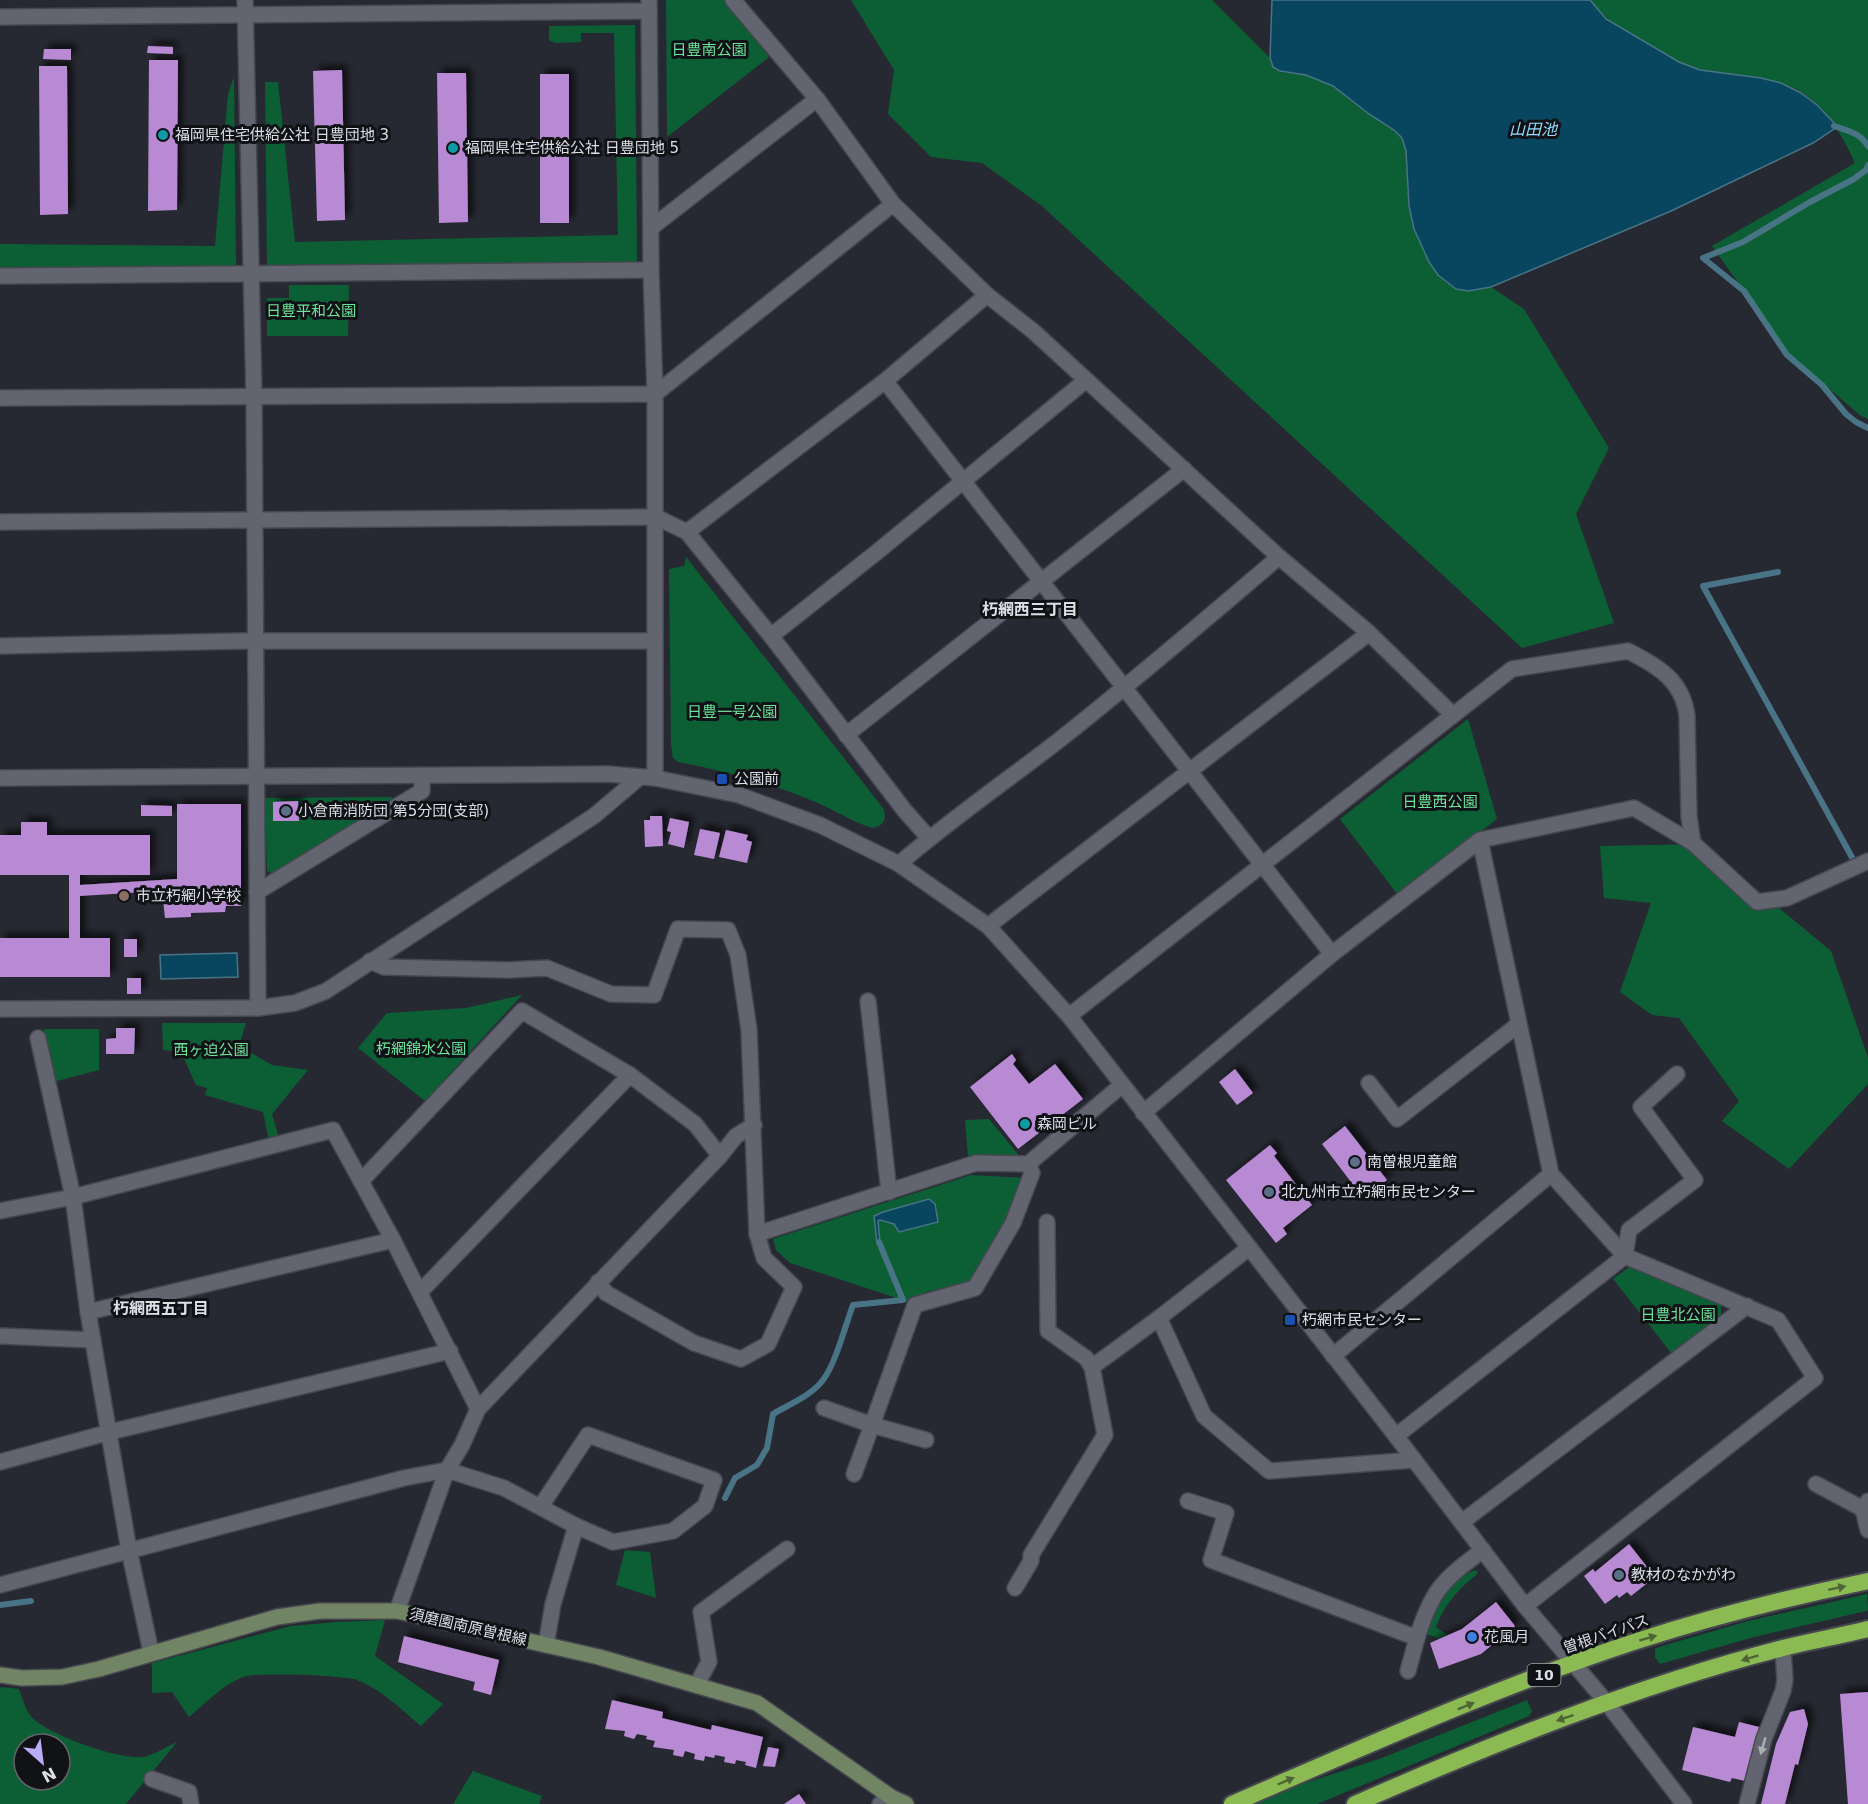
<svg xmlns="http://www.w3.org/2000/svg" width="1868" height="1804" font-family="'DejaVu Sans','Noto Sans JP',sans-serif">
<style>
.green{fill:#0c5f35;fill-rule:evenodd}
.water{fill:#07465e;stroke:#487486;stroke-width:1.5}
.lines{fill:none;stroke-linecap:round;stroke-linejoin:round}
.stream{stroke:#487486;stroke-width:6}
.building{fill:#b88ad4;filter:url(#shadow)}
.minor-casing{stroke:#46474f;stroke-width:18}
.tertiary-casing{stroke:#46474f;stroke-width:18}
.secondary-casing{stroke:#46474f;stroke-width:18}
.trunk-casing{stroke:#46474f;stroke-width:20}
.minor{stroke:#62656f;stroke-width:15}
.tertiary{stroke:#62656f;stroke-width:15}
.secondary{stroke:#718564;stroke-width:15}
.trunk{stroke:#8bba53;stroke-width:16}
.oneway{fill:#4e6634}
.oneway2{fill:#acaeb6}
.culture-dot{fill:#0f9aa8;stroke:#111216;stroke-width:2}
.transit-dot{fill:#1a4fb4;stroke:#111216;stroke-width:2}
.service-dot{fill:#5c6f8a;stroke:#111216;stroke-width:2}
.education-dot{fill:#8d6e63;stroke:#111216;stroke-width:2}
.shop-dot{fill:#3f7fe0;stroke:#111216;stroke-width:2}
.labels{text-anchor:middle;stroke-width:6;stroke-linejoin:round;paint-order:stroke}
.shield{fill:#111216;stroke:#a0a2a7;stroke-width:1.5}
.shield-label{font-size:14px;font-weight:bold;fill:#dedfe5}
.park-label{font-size:15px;fill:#6ee39c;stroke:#111216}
.poi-label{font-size:15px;fill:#dedfe5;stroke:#111216;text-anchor:start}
.street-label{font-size:15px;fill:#dedfe5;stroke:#111216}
.water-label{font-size:16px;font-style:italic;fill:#91dbff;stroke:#111216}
.neighbourhood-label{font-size:16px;font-weight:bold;fill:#dedfe5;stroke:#111216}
</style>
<defs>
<filter id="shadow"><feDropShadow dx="5.5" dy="-5.5" stdDeviation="3" flood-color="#0009"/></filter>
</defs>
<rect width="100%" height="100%" fill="#272932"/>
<g class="green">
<polygon points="666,0 725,0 769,57 667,137"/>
<polygon points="851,0 1212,0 1270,58 1273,67 1280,72 1306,75 1333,86 1369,114 1394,130 1402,138 1406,151 1409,206 1429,262 1446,283 1468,291 1491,287 1524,309 1609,448 1576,514 1614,623 1522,648 1042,206 982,163 931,157 888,114 894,70"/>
<path d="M1590,0H1868V419L1861,416L1788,353L1712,246L1855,163C1841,131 1817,91 1779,83C1752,77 1723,78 1697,69C1675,62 1656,49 1636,37C1618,26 1602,18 1590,0Z"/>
<polygon points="635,25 637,263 267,268 265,82 278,82 295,242 618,235 614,33 581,33 581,42 555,43 549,40 549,26"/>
<polygon points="234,77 236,266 0,268 0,244 215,246 228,94"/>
<polygon points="289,285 349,285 348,336 267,336 267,298 289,298"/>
<path d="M686,557L883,808C888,818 883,827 872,828C850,821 830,807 808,799C766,782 722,770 678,762L673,758L671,744L669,569L684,566Z"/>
<polygon points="1468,719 1497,819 1398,895 1340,819"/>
<polygon points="392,797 390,803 273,874 267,871 265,798"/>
<polygon points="1702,844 1831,951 1868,1058 1868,1084 1789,1169 1722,1121 1739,1101 1679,1018 1652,1015 1620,992 1651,903 1604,898 1600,846"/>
<polygon points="522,995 425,1101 358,1048 387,1013 466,1008"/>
<polygon points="162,1023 246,1023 239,1046 272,1065 308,1070 272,1114 279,1138 269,1140 263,1112 205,1095 207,1088 196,1085 181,1052 163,1050"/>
<polygon points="44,1029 99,1029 99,1070 53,1082"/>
<polygon points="989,1119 1022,1159 968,1156 965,1120"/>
<polygon points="971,1175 1025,1178 1004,1231 974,1281 926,1292 909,1302 790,1263 776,1250 773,1239"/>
<polygon points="1633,1264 1721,1303 1721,1317 1672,1354 1613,1279"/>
<polygon points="625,1550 650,1552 656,1598 616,1585"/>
<path d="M1476,1570L1478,1573C1458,1590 1446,1602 1436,1627L1447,1635L1439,1639L1427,1634C1429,1626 1431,1617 1434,1610C1441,1595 1460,1574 1476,1570Z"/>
<polygon points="1867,1594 1868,1610 1866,1611 1754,1637 1660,1664 1655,1657 1655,1649 1659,1647 1748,1621"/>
<path d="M385,1620L375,1656L443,1704L421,1726C402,1710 381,1689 357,1680C344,1675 259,1673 246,1676C224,1683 206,1703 189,1717L172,1692L152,1693V1663L291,1626L337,1622Z"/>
<path d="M2,1687L19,1689C22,1697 25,1708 30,1715C44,1734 119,1760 143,1757C154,1755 166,1747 177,1742L126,1804H0V1688ZM24,1744H60V1780H24Z"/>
<polygon points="1527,1700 1532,1711 1529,1716 1317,1804 1255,1804 1290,1788 1379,1759"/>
<polygon points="473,1771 542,1796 539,1804 453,1804"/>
</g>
<g class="water">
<polygon points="1272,0 1590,0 1606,19 1679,62 1700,70 1761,78 1781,83 1801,93 1817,105 1834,123 1834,129 1813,143 1671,211 1491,287 1468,291 1456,289 1438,275 1429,262 1414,229 1409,206 1406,151 1402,138 1394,130 1369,114 1333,86 1306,75 1280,71 1273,67 1270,58"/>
<polygon points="237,953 238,977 161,979 160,955"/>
<polygon points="929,1199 935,1204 938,1222 899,1232 894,1224 880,1220 878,1221 880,1242 877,1243 874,1216 883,1212"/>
</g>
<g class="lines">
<g class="stream">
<path d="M1834,126C1849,131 1860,133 1868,146"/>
<polyline points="1868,165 1866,170 1854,179 1810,202 1743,242 1703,258 1744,291 1787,355 1822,385 1846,414 1856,422 1868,428"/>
<polyline points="1778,572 1703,586 1854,861"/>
<path d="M725,1498L735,1478L757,1465L767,1448L773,1414C790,1404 812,1395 823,1380C836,1363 845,1326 853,1305L903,1300L879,1242"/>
<polyline points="0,1605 31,1601"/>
</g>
</g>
<g class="building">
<polygon points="148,46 173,47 173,54 147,53"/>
<polygon points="44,49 71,49 71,60 43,59"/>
<polygon points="149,60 178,60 177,210 148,211"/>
<polygon points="39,66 67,66 68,214 40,215"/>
<polygon points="342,70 345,220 317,221 313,71"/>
<polygon points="437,73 466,73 468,222 439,223"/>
<rect x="540" y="74" width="29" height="149"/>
<polygon points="298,801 299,821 273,821 273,802"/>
<polygon points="177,804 241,804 241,906 226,906 225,912 191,913 191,917 165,918 162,891 80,896 80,938 110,938 110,977 0,977 0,938 69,938 69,875 0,875 0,835 21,835 21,822 47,822 47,835 150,835 150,875 80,875 80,885 177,879"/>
<polygon points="141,805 172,806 172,816 141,816"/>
<polygon points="650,816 662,816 663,846 645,847 644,820 650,820"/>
<polygon points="670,818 689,822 684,848 668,844 671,832 667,831"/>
<polygon points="700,829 720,833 714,859 694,855"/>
<polygon points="726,830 748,835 746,840 752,842 747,863 719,857"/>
<rect x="124" y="939" width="13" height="18"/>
<rect x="127" y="978" width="14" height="16"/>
<polygon points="116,1028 135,1028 134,1054 106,1054 106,1039 116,1038"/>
<polygon points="1012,1054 1016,1060 1013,1064 1029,1084 1055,1064 1083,1099 1018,1149 970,1087"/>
<polygon points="1235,1069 1253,1093 1237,1105 1219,1082"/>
<polygon points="1345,1126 1387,1180 1364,1199 1322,1144"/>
<polygon points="1270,1145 1277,1153 1274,1156 1312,1205 1283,1228 1287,1234 1276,1243 1226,1180"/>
<polygon points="1629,1544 1655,1577 1631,1596 1627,1592 1619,1598 1617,1595 1605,1604 1584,1576 1593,1569 1595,1572"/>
<polygon points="1496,1602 1515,1626 1481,1654 1439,1669 1430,1643 1462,1629"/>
<polygon points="404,1636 499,1660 491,1695 473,1690 475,1682 398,1662"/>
<polygon points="1868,1692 1868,1804 1848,1804 1840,1694"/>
<polygon points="612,1700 663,1712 662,1718 711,1730 712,1725 763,1737 756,1768 745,1765 746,1762 736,1760 735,1764 724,1762 725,1757 715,1755 714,1758 705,1756 704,1761 694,1759 695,1754 685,1751 683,1757 673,1755 674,1750 653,1747 655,1741 646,1739 647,1736 637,1734 634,1739 624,1736 625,1731 605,1729"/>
<polygon points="1804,1709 1808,1724 1798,1765 1795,1764 1785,1804 1761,1804 1776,1744 1790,1712"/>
<polygon points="1739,1722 1759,1727 1745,1781 1732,1778 1730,1782 1682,1770 1693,1727 1735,1737"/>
<polygon points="768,1747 779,1749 775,1767 763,1766"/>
<polygon points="799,1794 806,1804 784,1804"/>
</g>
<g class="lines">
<defs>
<g id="minor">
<polyline points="245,0 254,397 258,1008"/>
<polyline points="649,0 651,270 655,394 655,778"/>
<polyline points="733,0 817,99 893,204 987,295 1033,331 1279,557 1369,633 1453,715"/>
<polyline points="0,17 649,11"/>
<polyline points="652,227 817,99"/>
<polyline points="0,276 651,270"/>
<polyline points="885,381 1332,954"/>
<polyline points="0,398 655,394 893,204"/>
<polyline points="0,522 656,517 687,532 771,636 905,811 929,838"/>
<polyline points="687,532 885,381 987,295"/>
<polyline points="771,636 877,552 1085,381"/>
<polyline points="0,646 242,641 655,641"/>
<polyline points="846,735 1184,469"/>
<polyline points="1480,840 1551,1174 1625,1256 1778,1320 1815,1378 1525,1606"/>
<path d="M899,864C950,820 1005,782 1058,741C1133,682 1206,619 1279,557"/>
<polyline points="257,892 422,791 422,776"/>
<polyline points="988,926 1369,633"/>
<polyline points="370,961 384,967 508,970 547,968 611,994 654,995 678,929 728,930 738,955 749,1030 757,1234 976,1163 1028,1164 1122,1085"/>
<polyline points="868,1001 889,1192"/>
<polyline points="0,1009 258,1008 295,1003 326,991 594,816 640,777"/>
<path d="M1069,1016L1512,669L1628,651C1658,666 1683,681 1687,716L1689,817L1693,843"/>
<polyline points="38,1038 73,1197 88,1312 129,1550 151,1652"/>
<polyline points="1369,1083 1397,1119 1519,1024"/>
<polyline points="1143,1113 1332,954 1480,840 1634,808 1693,843 1757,902 1787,898 1868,861"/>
<polyline points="720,1156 736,1136 754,1125"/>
<polyline points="362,1180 522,1011 630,1075 695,1124 720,1156 478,1409 462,1445 447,1470 397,1611"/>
<polyline points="0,1211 73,1197 333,1130 393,1240 478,1409"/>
<polyline points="598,1282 606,1293 694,1343 741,1359 768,1344 794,1287 764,1258 757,1234"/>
<polyline points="420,1292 630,1075"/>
<polyline points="88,1312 393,1240"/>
<polyline points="1159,1318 1204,1416 1269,1471 1413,1460"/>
<polyline points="0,1336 93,1340"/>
<polyline points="1333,1356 1551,1174"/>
<polyline points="1092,1367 1159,1318 1249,1248"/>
<polyline points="824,1408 872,1425 915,1305 975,1288 1013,1223 1032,1173 1028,1164"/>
<polyline points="1396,1436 1625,1256 1629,1230 1695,1180 1641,1107 1677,1074"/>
<polyline points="0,1462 110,1432 450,1351"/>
<polyline points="854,1474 872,1425 926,1440"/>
<polyline points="1816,1484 1863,1509"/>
<path d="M1188,1501L1226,1513L1211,1560L1417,1638C1432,1589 1443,1580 1483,1550"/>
<polyline points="1868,1501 1863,1509 1868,1530"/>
<polyline points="1462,1522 1747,1306"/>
<polyline points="0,1585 404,1478 447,1470 504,1488 576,1526 613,1542 673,1531 705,1506 714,1480 588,1435 541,1506"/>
<polyline points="1015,1588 1031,1561 1031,1555 1105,1435 1092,1367 1086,1358 1048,1331 1047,1222"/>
<polyline points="546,1645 553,1604 576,1526"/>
<polyline points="1408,1671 1417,1638"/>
<polyline points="697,1684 709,1662 701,1612 787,1549"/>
<polyline points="152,1779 189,1792 191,1804"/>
<polyline points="880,1804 891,1797"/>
<polyline points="1747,1804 1764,1739 1783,1691 1785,1680 1783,1649"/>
</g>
<polyline id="tertiary" points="0,778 608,774 655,778 739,795 820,825 899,864 988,926 1069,1016 1396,1436 1525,1606 1607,1703 1684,1804"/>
<polyline id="secondary" points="0,1675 22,1678 62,1677 99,1669 277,1617 320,1611 397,1611 599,1657 757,1703 891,1797 906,1804"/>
<g id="trunk">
<path d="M1232,1804C1366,1746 1501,1685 1640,1640C1715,1616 1791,1597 1868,1581"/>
<path d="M1355,1804C1494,1743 1636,1686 1783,1648C1811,1641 1840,1636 1868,1629"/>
</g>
</defs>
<use href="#minor" class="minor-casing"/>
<use href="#tertiary" class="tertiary-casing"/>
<use href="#secondary" class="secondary-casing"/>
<use href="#trunk" class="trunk-casing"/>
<use href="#minor" class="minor"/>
<use href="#tertiary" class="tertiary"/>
<use href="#secondary" class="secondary"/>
<use href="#trunk" class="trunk"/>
</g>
<defs><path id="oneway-solid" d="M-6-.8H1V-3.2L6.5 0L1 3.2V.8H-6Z" transform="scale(1.5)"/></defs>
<g class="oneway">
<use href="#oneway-solid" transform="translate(1837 1588) rotate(-12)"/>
<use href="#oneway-solid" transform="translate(1648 1638) rotate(-16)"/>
<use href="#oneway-solid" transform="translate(1750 1658) rotate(163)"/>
<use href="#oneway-solid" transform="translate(1466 1706) rotate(-22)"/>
<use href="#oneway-solid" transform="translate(1565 1718) rotate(161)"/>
<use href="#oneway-solid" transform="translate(1286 1781) rotate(-23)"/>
</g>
<use class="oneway2" href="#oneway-solid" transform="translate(1763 1746) rotate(106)"/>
<g class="culture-dot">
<circle cx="163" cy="135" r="6"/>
<circle cx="453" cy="148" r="6"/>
<circle cx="1025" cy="1124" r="6"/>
</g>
<g class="transit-dot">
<rect x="716" y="773" width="12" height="12" rx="3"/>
<rect x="1284" y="1314" width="12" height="12" rx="3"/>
</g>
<g class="service-dot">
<circle cx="286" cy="811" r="6"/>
<circle cx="1355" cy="1162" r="6"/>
<circle cx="1269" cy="1192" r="6"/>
<circle cx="1619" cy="1575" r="6"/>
</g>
<circle class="education-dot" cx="124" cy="896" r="6"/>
<circle class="shop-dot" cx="1472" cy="1637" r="6"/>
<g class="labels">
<rect class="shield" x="1527.5" y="1664" width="33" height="22" rx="4.5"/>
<g class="shield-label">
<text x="1544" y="1680">10</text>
</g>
<g class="park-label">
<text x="709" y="55">日豊南公園</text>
<text x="311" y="316">日豊平和公園</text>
<text x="732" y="717">日豊一号公園</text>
<text x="1440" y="807">日豊西公園</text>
<text x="421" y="1054">朽網錦水公園</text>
<text x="211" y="1055">西ヶ迫公園</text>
<text x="1678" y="1320">日豊北公園</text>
</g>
<g class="poi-label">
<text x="175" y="140">福岡県住宅供給公社 日豊団地 3</text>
<text x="465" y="153">福岡県住宅供給公社 日豊団地 5</text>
<text x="734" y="784">公園前</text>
<text x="298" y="816">小倉南消防団 第5分団(支部)</text>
<text x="136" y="901">市立朽網小学校</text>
<text x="1037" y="1129">森岡ビル</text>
<text x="1367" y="1167">南曽根児童館</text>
<text x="1281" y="1197">北九州市立朽網市民センター</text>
<text x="1302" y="1325">朽網市民センター</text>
<text x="1631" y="1580">教材のなかがわ</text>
<text x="1484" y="1642">花風月</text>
</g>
<g class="street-label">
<text transform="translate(468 1627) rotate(13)" y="5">須磨園南原曽根線</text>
<text transform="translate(1606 1634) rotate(-19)" y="5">曽根バイパス</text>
</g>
<g class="water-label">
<text x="1533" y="135">山田池</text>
</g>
<g class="neighbourhood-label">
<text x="1030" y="615">朽網西三丁目</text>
<text x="161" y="1314">朽網西五丁目</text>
</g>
</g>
<g transform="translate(42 1762) rotate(152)"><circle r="28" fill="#111216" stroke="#636469" stroke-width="1.5"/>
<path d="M0-4.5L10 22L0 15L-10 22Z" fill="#bbaaf6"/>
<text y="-9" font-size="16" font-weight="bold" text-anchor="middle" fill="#dedfe5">N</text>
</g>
</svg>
